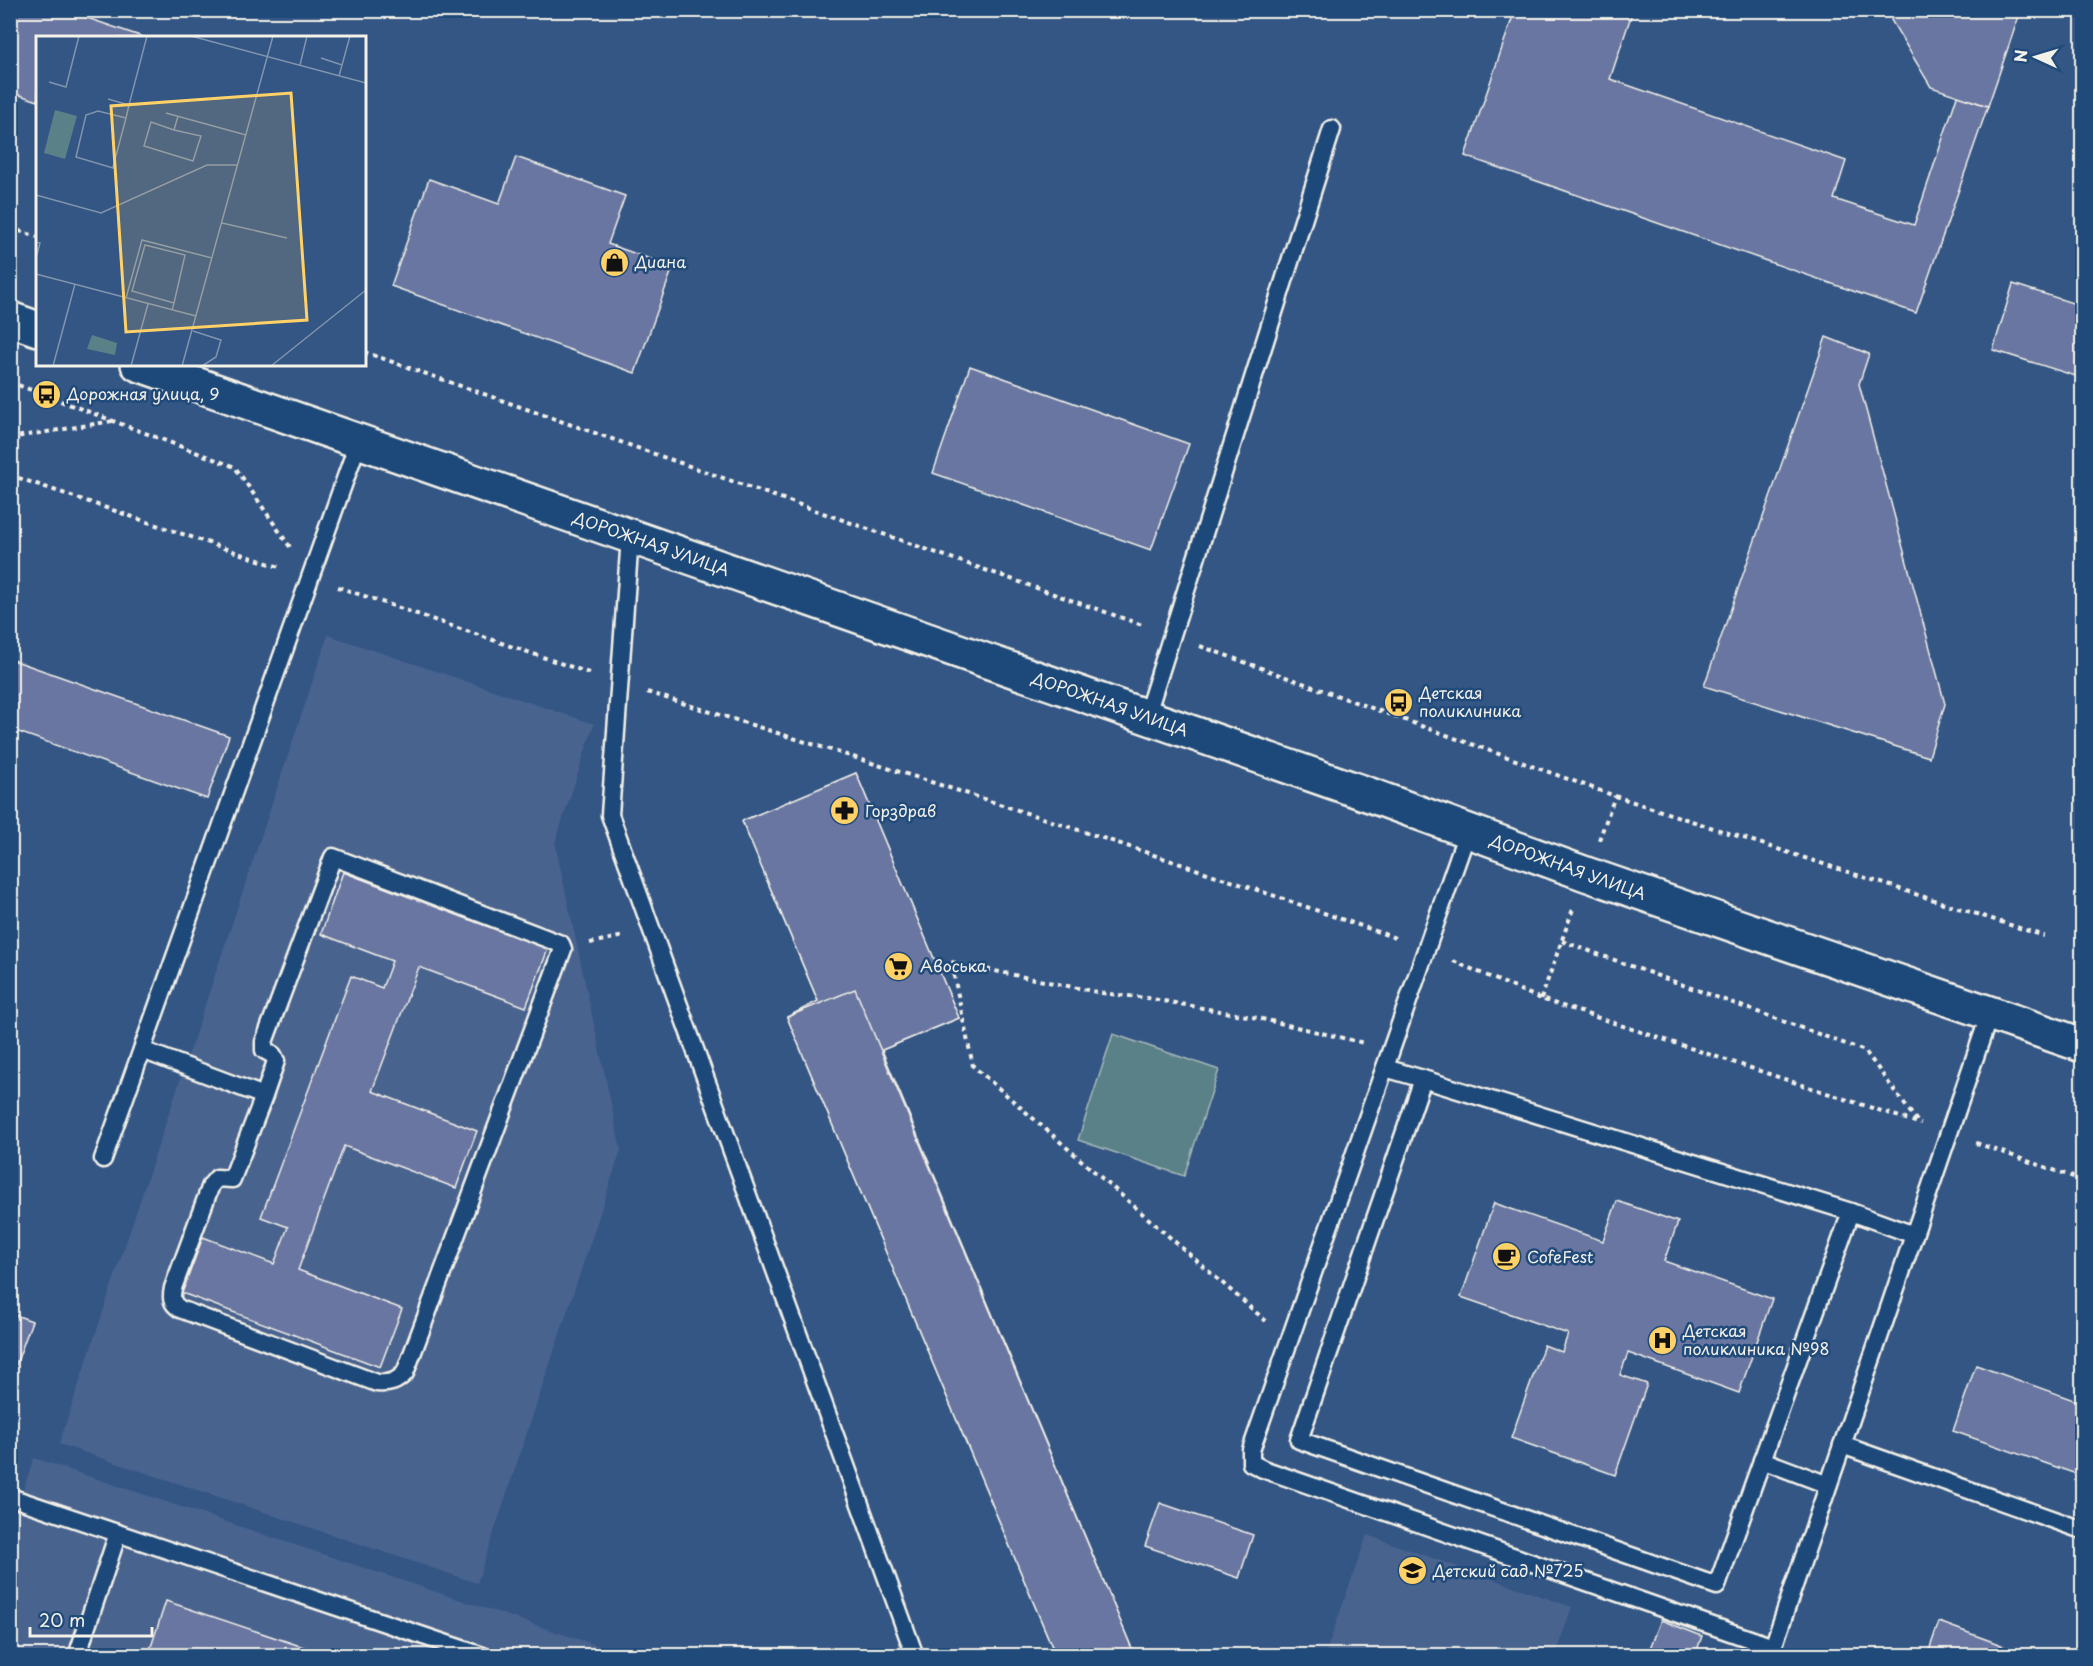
<svg xmlns="http://www.w3.org/2000/svg" width="2093" height="1666" font-family="'Playpen Sans',sans-serif">
<style>
.built{fill:#48638f}
.green{fill:#5a8188;stroke:#a7b9b8;stroke-width:1.5}
.building{fill:#6876a1;stroke:#f4f1e8;stroke-width:1.5}
.lines{fill:none;stroke-linecap:round;stroke-linejoin:round}
.lane-casing{stroke:#f4f1e8;stroke-width:21}
.secondary-casing{stroke:#f4f1e8;stroke-width:38}
.path{stroke:#f4f1e8;stroke-width:4;stroke-dasharray:4.5 4.5;stroke-linecap:butt}
.lane{stroke:#1f4a7a;stroke-width:16}
.secondary{stroke:#1f4a7a;stroke-width:33}
.labels{text-anchor:middle;stroke-width:5;stroke-linejoin:round;paint-order:stroke}
.poi-label{font-size:16px;fill:#f4f1e8;stroke:#1f4a7a;text-anchor:start}
.street-label{font-size:16px;fill:#f4f1e8;stroke:#1f4a7a}
.inset-road{fill:none;stroke:#8194ad;stroke-width:1.5}
.view{fill:#ffd166;fill-opacity:0.15;stroke:#ffd166;stroke-width:3}
.inset-edge{fill:none;stroke:#f4f1e8;stroke-width:3}
</style>
<rect width="100%" height="100%" fill="#345685"/>
<filter id="ink" filterUnits="userSpaceOnUse"><feTurbulence type="fractalNoise" baseFrequency=".0167" numOctaves="2"/><feDisplacementMap in="SourceGraphic" scale="12" xChannelSelector="R" yChannelSelector="G"/><feConvolveMatrix kernelMatrix="1 2 1 2 8 2 1 2 1" color-interpolation-filters="sRGB"/></filter>
<g filter="url(#ink)">
<g class="built">
<polygon points="328,635 594,724 555,843 621,1150 477,1583 59,1444"/>
<polygon points="34,1458 626,1655 11,1656 11,1526"/>
<polygon points="1367,1535 1572,1607 1555,1655 1325,1655"/>
</g>
<polygon class="green" points="1113,1034 1219,1070 1184,1176 1078,1140"/>
<g class="building">
<polygon points="10,10 64,10 146,38 38,38 38,101 10,92"/>
<polygon points="1515,10 1633,10 1610,79 1846,161 1834,199 1914,225 1957,96 1988,106 1916,313 1465,156"/>
<polygon points="1895,10 2021,10 1988,106 1931,87 1891,20"/>
<polygon points="516,157 625,196 608,244 673,267 635,373 391,286 429,179 499,204"/>
<polygon points="2013,284 2082,306 2082,378 1993,350"/>
<polygon points="1826,337 1869,354 1859,384 1945,704 1929,757 1704,686"/>
<polygon points="970,366 1189,444 1151,550 933,473"/>
<polygon points="10,659 229,736 207,799 10,729"/>
<polygon points="856,773 959,1018 882,1050 855,985 818,1001 742,821"/>
<polygon points="856,773 959,1018 882,1050 1135,1656 1056,1656 787,1017 818,1001 742,821"/>
<polygon points="343,872 548,949 526,1007 419,967 372,1091 477,1131 456,1188 344,1146 298,1270 402,1309 380,1367 182,1293 203,1237 274,1264 288,1227 261,1217 351,976 382,988 392,961 321,934"/>
<polygon points="855,989 1135,1656 1056,1656 787,1017"/>
<polygon points="1617,1201 1678,1222 1664,1261 1772,1299 1739,1393 1628,1353 1620,1375 1647,1384 1615,1475 1511,1438 1544,1345 1562,1352 1568,1334 1461,1297 1494,1203 1603,1241"/>
<polygon points="10,1313 32,1321 10,1381"/>
<polygon points="1976,1365 2082,1403 2082,1476 1953,1431"/>
<polygon points="1160,1503 1253,1535 1239,1578 1145,1546"/>
<polygon points="166,1601 330,1656 148,1656"/>
<polygon points="1661,1620 1702,1636 1695,1656 1647,1656"/>
<polygon points="1939,1622 2015,1650 2013,1656 1927,1656"/>
</g>
<g class="lines">
<defs>
<g id="lane">
<polyline points="630,537 610,815 915,1656"/>
<polyline points="1146,717 1332,129"/>
<polyline points="1468,830 1251,1450 1251,1463 1263,1469 1773,1647"/>
<path d="M142,1050L264,1096L232,1179L217,1178L211,1185L173,1288C171,1298 171,1303 180,1309L377,1383C390,1384 396,1382 405,1373L563,949L561,944L333,857L264,1042V1050L273,1055L276,1061L264,1096"/>
<polyline points="1385,1068 1423,1079"/>
<polyline points="103,1159 358,443"/>
<polyline points="1851,1212 1423,1079 1299,1440 1717,1586 1851,1212 1914,1235"/>
<polyline points="1842,1445 2082,1530"/>
<polyline points="1762,1460 1828,1485"/>
<polyline points="10,1497 483,1656"/>
<polyline points="77,1656 118,1533"/>
<polyline points="1770,1656 1990,1013"/>
</g>
<g id="secondary">
<polyline points="10,319 38,329"/>
<path id="s1" d="M138,364L1370,795L1586,874L2082,1045"/>
</g>
</defs>
<use href="#lane" class="lane-casing"/>
<use href="#secondary" class="secondary-casing"/>
<g class="path">
<polyline points="10,228 38,237"/>
<polyline points="364,352 1145,626"/>
<polyline points="10,382 235,467 290,547"/>
<polyline points="10,438 113,421"/>
<polyline points="10,475 282,568"/>
<polyline points="338,587 592,674"/>
<polyline points="1200,646 1615,796 2044,936"/>
<path d="M647,692C899,771 1150,851 1398,939"/>
<polyline points="1599,840 1615,796"/>
<polyline points="1562,941 1865,1051 1917,1121"/>
<polyline points="590,943 624,936"/>
<polyline points="1453,961 1541,999 1921,1124"/>
<polyline points="1541,999 1573,909"/>
<polyline points="1976,1143 2082,1180"/>
<polyline points="1266,1321 973,1066 951,962 1102,993 1147,998 1258,1018 1364,1043"/>
</g>
<use href="#lane" class="lane"/>
<use href="#secondary" class="secondary"/>
</g>
</g>
<defs>
<symbol id="shop-disc" viewBox="-11 -11 22 22"><circle r="9.5" fill="#ffd166" stroke="#1f4a7a"/><path d="M-5-2.5h2.3a2.7 3.5 0 0 1 5.4 0H5L5.5 6h-11ZM-1.5-2.5h3a1.5 2.3 0 0 0-3 0Z" fill="#111"/></symbol>
<symbol id="bus-disc" viewBox="-11 -11 22 22"><circle r="9.5" fill="#ffd166" stroke="#1f4a7a"/><path d="M-5-6H5V4H4V6H2V4H-2V6H-4V4H-5ZM-3.5-4V0h7V-4ZM-3.5 1.2v1.5H-2V1.2ZM2 1.2v1.5H3.5V1.2Z" fill="#111"/></symbol>
<symbol id="pharmacy-disc" viewBox="-11 -11 22 22"><circle r="9.5" fill="#ffd166" stroke="#1f4a7a"/><path d="M-2-6h4v4h4v4h-4v4h-4v-4h-4v-4h4Z" fill="#111"/></symbol>
<symbol id="supermarket-disc" viewBox="-11 -11 22 22"><circle r="9.5" fill="#ffd166" stroke="#1f4a7a"/><path d="M-6-5.5h2.5l.6 2H6L4.5 2H-2.5L-4.4-4H-6ZM-1.5 3.2a1.3 1.3 0 1 0 .1 0ZM3 3.2a1.3 1.3 0 1 0 .1 0Z" fill="#111"/></symbol>
<symbol id="cafe-disc" viewBox="-11 -11 22 22"><circle r="9.5" fill="#ffd166" stroke="#1f4a7a"/><path d="M-5.5-4.5H6V0H3Q3 3.5 0 3.5H-2.5Q-5.5 3.5-5.5 0ZM3-3.2v2h1.7v-2ZM-6 4.5H4V6H-6Z" fill="#111"/></symbol>
<symbol id="hospital-disc" viewBox="-11 -11 22 22"><circle r="9.5" fill="#ffd166" stroke="#1f4a7a"/><path d="M-5-5h3v3.5h4V-5h3V5h-3V1.5h-4V5h-3Z" fill="#111"/></symbol>
<symbol id="school-disc" viewBox="-11 -11 22 22"><circle r="9.5" fill="#ffd166" stroke="#1f4a7a"/><path d="M0-5L7-2L0 1L-7-2ZM-4 1L0 2.5L4 1V4Q0 6-4 4Z" fill="#111"/></symbol>
</defs>
<g fill-rule="evenodd">
<use href="#shop-disc" x="598" y="246" width="33" height="33"/>
<use href="#bus-disc" x="30" y="378" width="33" height="33"/>
<use href="#bus-disc" x="1382" y="686" width="33" height="33"/>
<use href="#pharmacy-disc" x="828" y="794" width="33" height="33"/>
<use href="#supermarket-disc" x="882" y="950" width="33" height="33"/>
<use href="#cafe-disc" x="1490" y="1240" width="33" height="33"/>
<use href="#hospital-disc" x="1646" y="1324" width="33" height="33"/>
<use href="#school-disc" x="1396" y="1554" width="33" height="33"/>
</g>
<g class="labels">
<g class="poi-label">
<text x="635" y="268">Диана</text>
<text x="67" y="400">Дорожная улица, 9</text>
<text x="1419" y="699">Детская<tspan x="1419" dy="18">поликлиника</tspan></text>
<text x="865" y="817">Горздрав</text>
<text x="920" y="972">Авоська</text>
<text x="1527" y="1263">CofeFest</text>
<text x="1683" y="1337">Детская<tspan x="1683" dy="18">поликлиника №98</tspan></text>
<text x="1433" y="1577">Детский сад №725</text>
</g>
<g class="street-label">
<text dy="6" stroke="none"><textPath href="#s1" startOffset="544">ДОРОЖНАЯ УЛИЦА</textPath></text>
<text dy="6" stroke="none"><textPath href="#s1" startOffset="1030">ДОРОЖНАЯ УЛИЦА</textPath></text>
<text dy="6" stroke="none"><textPath href="#s1" startOffset="1516">ДОРОЖНАЯ УЛИЦА</textPath></text>
</g>
</g>
<g transform="translate(36 36)">
<rect width="330" height="330" fill="#345685"/>
<path d="M19,74L41,80L29,123L8,117ZM56,299L81,307L79,319L51,313Z" fill="#5a8188"/>
<path class="inset-road" d="M155,0L330,47M285,22L306,29M264,29L271,0M303,40L314,0M13,46L30,51L43,0M72,63L93,69L111,0M130,77L210,99M90,82L62,75L50,79L40,121L77,132V131L90,82L93,69M138,94L165,100L157,125L108,110L115,86L138,94L142,80M0,159L65,177L171,129H202M186,187L251,202M0,206L4,207L0,222M0,238L160,280M90,262L106,204L176,222M136,274L138,267L96,255L109,209L149,219L138,267M157,295L185,304L180,321L166,330M17,330L39,248M95,330L112,268M146,330L237,0M235,330L330,254"/>
<path class="view" d="M255,57L271,284L90,296L75,70Z"/>
<rect width="330" height="330" class="inset-edge"/>
</g>
<rect width="2093" height="1666" fill="none" stroke="#1f4a7a" stroke-width="36"/>
<rect x="18" y="18" width="2057" height="1630" fill="none" stroke="#f4f1e8" stroke-width="2" filter="url(#ink)"/>
<g transform="translate(2036 57) rotate(274)" stroke="#1f4a7a" stroke-width="4.5" paint-order="stroke">
<path d="M0-4.5L10 22L0 15L-10 22Z" fill="#f4f1e8"/>
<text y="-9" font-size="16" font-weight="bold" text-anchor="middle" fill="#f4f1e8">N</text>
</g>
<path d="M30 1627v9h122v-9" fill="none" stroke="#f4f1e8" stroke-width="3"/>
<text x="39" y="1627" font-size="18" fill="#f4f1e8" stroke="#1f4a7a" stroke-width="4.5" paint-order="stroke">20 m</text>
</svg>
